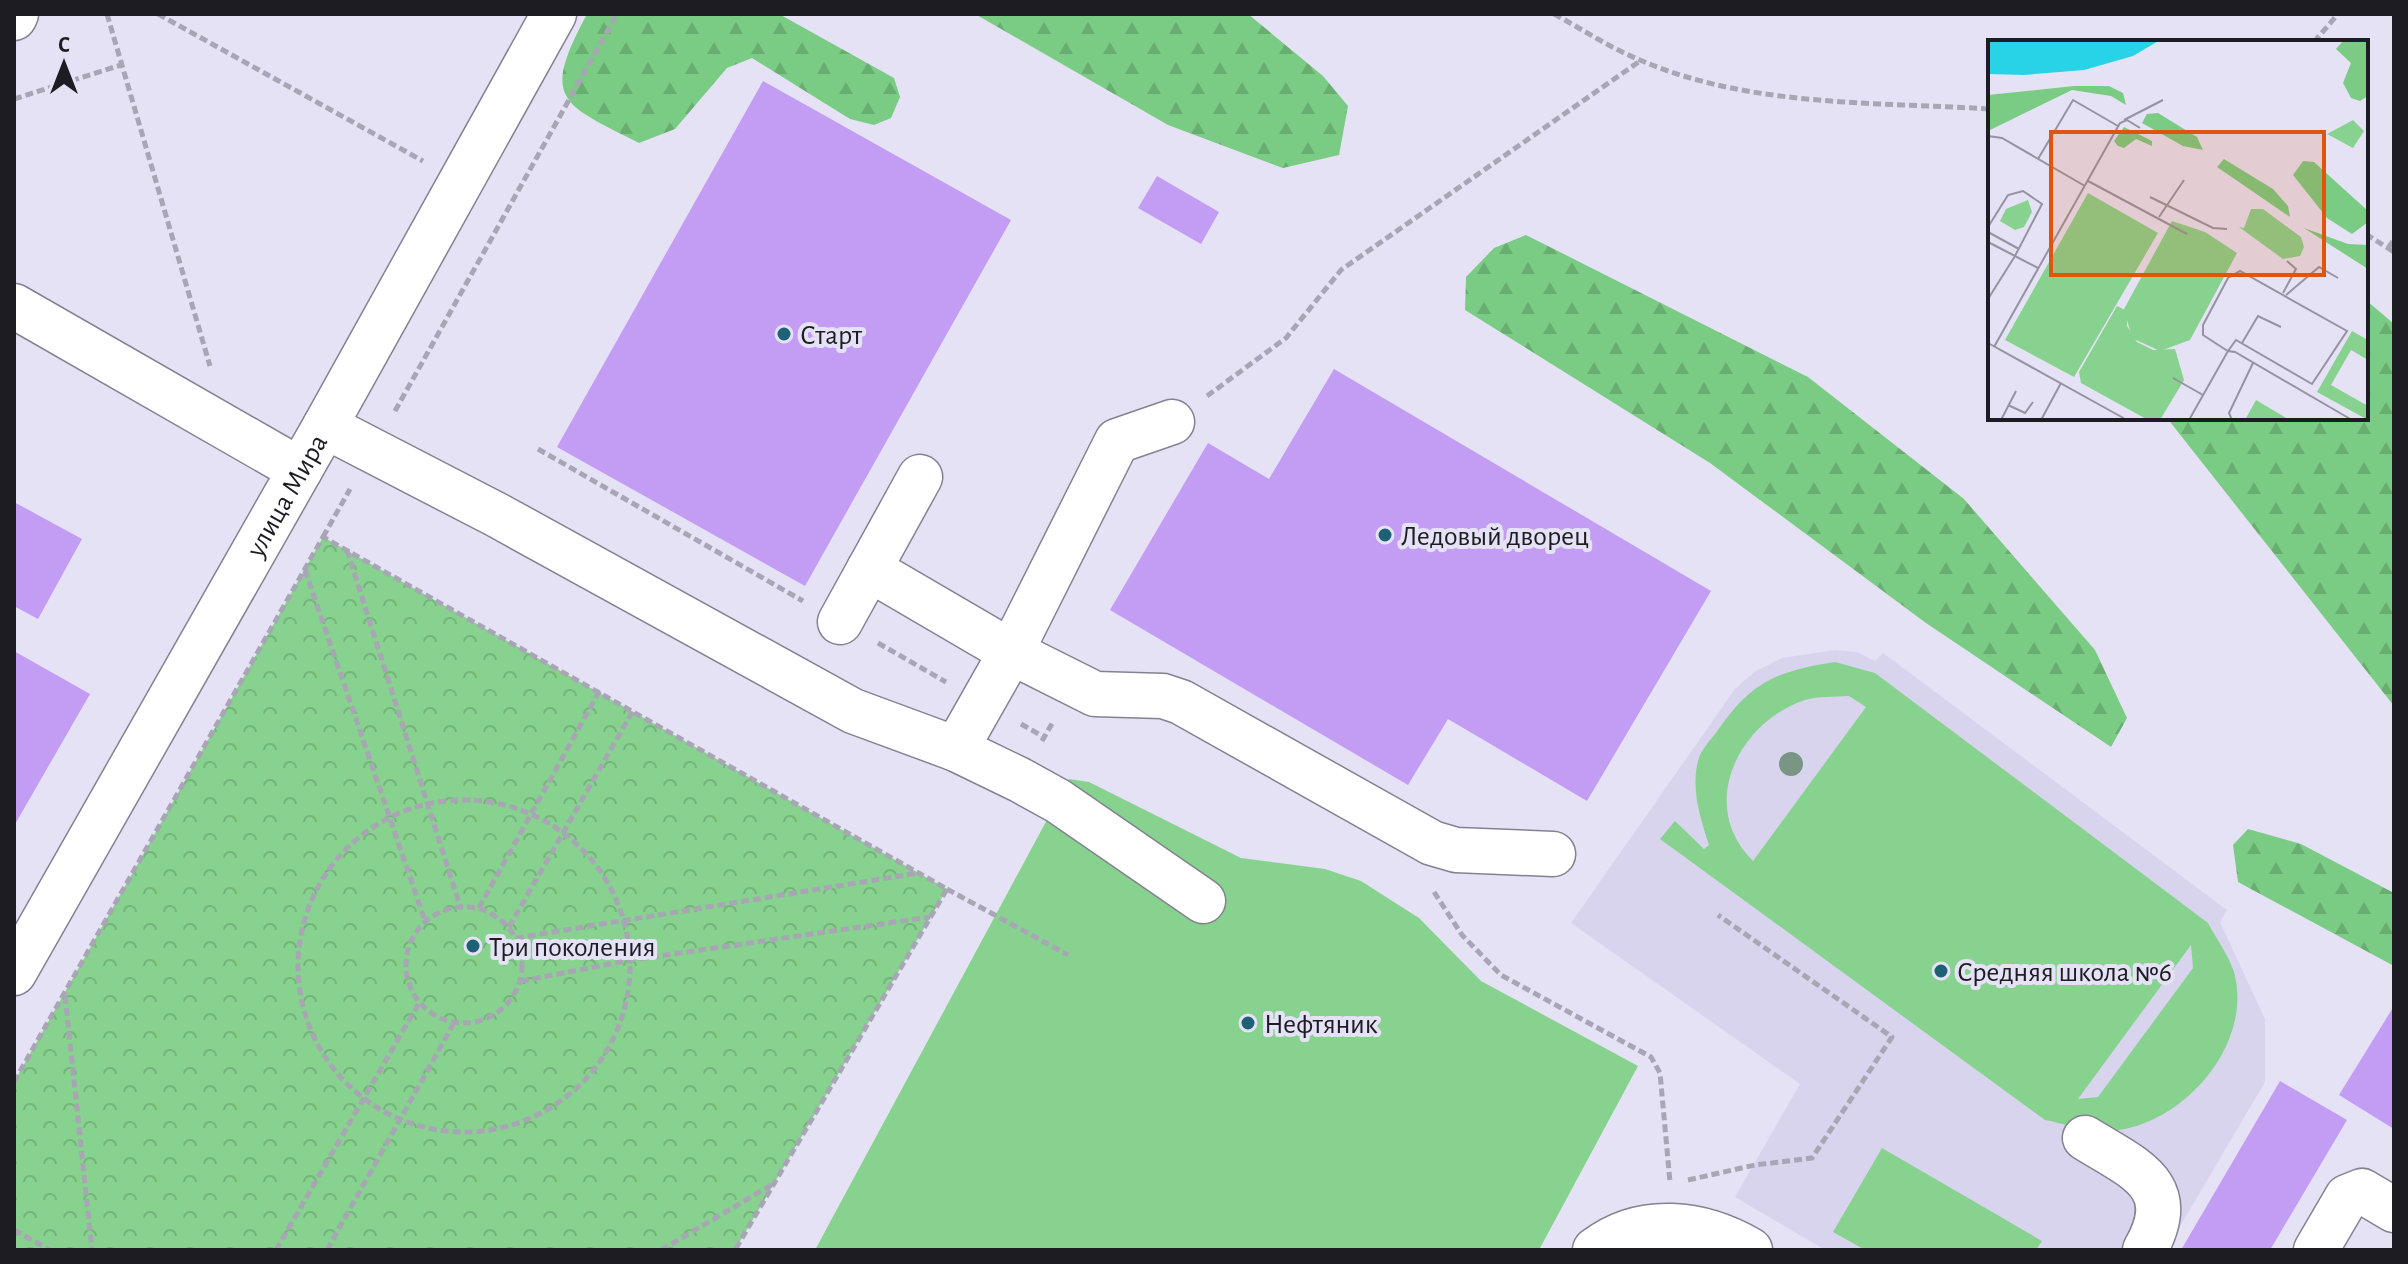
<svg xmlns="http://www.w3.org/2000/svg" width="2408" height="1264" font-family="'Alegreya Sans',sans-serif">
<style>
.built{fill:#d8d4ed}
.green{fill:#87d28e;fill-rule:evenodd}
.forest{fill:url(#forest-firs)}
.park{fill:url(#park-crowns)}
.building{fill:#c39cf4}
.lines{fill:none;stroke-linecap:round;stroke-linejoin:round}
.minor-casing{stroke:#848191;stroke-width:47}
.path{stroke:#a8a6b5;stroke-width:5;stroke-dasharray:8 4;stroke-linecap:butt}
.minor{stroke:#fff;stroke-width:44}
.tree{fill:#799685}
.poi-dot{fill:#1e6174;stroke:#e5e2f5;stroke-width:3}
.labels{text-anchor:middle;stroke-width:8;stroke-linejoin:round;paint-order:stroke}
.poi-label{font-size:28px;fill:#1e1c23;stroke:#e5e2f5;text-anchor:start}
.street-label{font-size:28px;fill:#1e1c23;stroke:#e5e2f5}
.inset-road{fill:none;stroke:#9593a1;stroke-width:2}
.view{fill:#de560d;fill-opacity:0.15;stroke:#de560d;stroke-width:4}
.inset-edge{fill:none;stroke:#1e1c23;stroke-width:4}
</style>
<defs>
<pattern id="forest-firs" width="22" height="20" patternUnits="userSpaceOnUse" patternTransform="scale(2)"><rect width="22" height="20" fill="#7acb83"/><path d="M5 1l3.5 6h-7zM16 11l3.5 6h-7z" fill="#69ae71"/></pattern>
<pattern id="park-crowns" width="20" height="18" patternUnits="userSpaceOnUse" patternTransform="scale(2)"><rect width="20" height="18" fill="#87d28e"/><path d="M2 6a3 3 0 1 1 6 0M12 15a3 3 0 1 1 6 0" fill="none" stroke="#74b47a"/></pattern>
</defs>
<rect width="100%" height="100%" fill="#e5e2f5"/>
<polygon class="built" points="1835,650 1857,652 1875,661 1883,653 2227,910 2220,922 2265,1019 2265,1082 2166,1250 1825,1250 1735,1197 1800,1084 1571,923 1735,689 1754,672 1782,658"/>
<g class="green">
<path d="M1835,662L1875,673L2208,923C2216,938 2229,956 2234,972C2255,1048 2175,1135 2099,1131C2082,1131 2062,1123 2045,1120L1660,839L1675,821L1704,849L1709,845C1700,817 1691,790 1698,761C1700,750 1712,739 1718,730C1752,681 1778,671 1835,662ZM1849,696L1866,707L1753,861C1697,806 1738,722 1805,700C1818,696 1835,697 1849,696ZM2191,945L2193,968L2098,1097L2078,1099Z"/>
<polygon points="1069,779 1089,782 1241,858 1325,869 1361,881 1419,918 1481,981 1638,1066 1539,1250 815,1250"/>
<polygon points="1882,1148 2042,1241 2036,1250 1865,1250 1833,1232"/>
</g>
<g class="forest">
<path d="M587,14H779L894,78L900,97L891,118L874,125L850,119L752,58L727,68L675,129L639,143C560,103 541,100 587,14Z"/>
<polygon points="975,14 1248,14 1323,76 1348,106 1339,155 1283,168 1168,125"/>
<polygon points="1526,235 1808,377 1964,499 2095,650 2127,718 2111,747 1926,623 1710,463 1465,310 1466,277 1494,248"/>
<polygon points="2366,300 2394,324 2394,706 2167,418 2366,418"/>
<polygon points="2248,829 2301,844 2394,893 2394,966 2238,882 2233,845"/>
</g>
<polygon class="park" points="323,537 947,889 735,1250 14,1250 14,1082"/>
<g class="building">
<polygon points="763,81 1011,220 805,586 557,447"/>
<polygon points="1157,176 1219,212 1201,244 1138,208"/>
<polygon points="1334,369 1711,591 1587,801 1448,719 1408,785 1110,610 1208,443 1269,479"/>
<polygon points="14,502 82,539 38,619 14,606"/>
<polygon points="14,651 90,694 14,826"/>
<polygon points="2394,1006 2394,1129 2339,1095"/>
<polygon points="2280,1081 2347,1120 2270,1250 2181,1250"/>
</g>
<g class="lines">
<defs>
<g id="minor">
<polyline points="14,18 16,14"/>
<polyline points="14,306 300,470"/>
<polyline points="325,426 497,515 853,711 956,749 1020,780 1058,801 1203,901"/>
<polyline points="869,569 1011,652 1095,694 1163,696 1181,702 1432,843 1456,850 1553,854"/>
<polyline points="840,622 920,477"/>
<polyline points="956,749 1011,652 1117,441 1172,422"/>
<path id="s1" d="M14,973L325,426L554,14"/>
<path d="M2085,1138C2135,1169 2182,1185 2145,1250"/>
<path d="M1595,1250C1642,1214 1702,1222 1750,1250"/>
<polyline points="2316,1250 2347,1197 2362,1191 2394,1210"/>
</g>
</defs>
<use href="#minor" class="minor-casing"/>
<g class="path">
<polyline points="107,14 210,366"/>
<polyline points="158,14 423,161"/>
<path d="M1554,14C1582,29 1610,48 1640,60C1748,107 1875,102 1990,109"/>
<polyline points="2314,42 2338,14"/>
<polyline points="14,99 121,65"/>
<polyline points="2366,234 2394,252"/>
<polyline points="2388,248 2394,240"/>
<polyline points="1207,396 1286,338 1341,270 1640,61"/>
<polyline points="395,411 617,14"/>
<polyline points="538,449 803,601"/>
<polyline points="323,537 350,489"/>
<polyline points="347,550 460,906"/>
<polyline points="305,570 425,921"/>
<polyline points="878,643 946,682"/>
<polyline points="1021,724 1044,737"/>
<polyline points="1042,741 1053,722"/>
<circle cx="464" cy="966" r="166"/>
<polyline points="947,889 1068,955"/>
<polyline points="1434,892 1462,935 1501,975 1651,1057 1660,1073 1670,1182"/>
<circle cx="464" cy="965" r="58"/>
<polyline points="479,908 600,690"/>
<polyline points="509,927 634,709"/>
<polyline points="516,938 918,873"/>
<polyline points="521,981 631,960 930,917"/>
<polyline points="65,996 92,1250"/>
<polyline points="14,1082 323,537 947,889 735,1250"/>
<polyline points="1688,1180 1755,1165 1812,1158 1892,1037 1718,915"/>
<polyline points="14,1230 50,1250"/>
<polyline points="276,1250 419,1003"/>
<polyline points="327,1250 454,1023"/>
<polyline points="661,1250 773,1184"/>
</g>
<use href="#minor" class="minor"/>
</g>
<circle class="tree" cx="1791" cy="764" r="12"/>
<g class="poi-dot">
<circle cx="784" cy="334" r="8"/>
<circle cx="1385" cy="535" r="8"/>
<circle cx="473" cy="946" r="8"/>
<circle cx="1941" cy="971" r="8"/>
<circle cx="1248" cy="1023" r="8"/>
</g>
<g class="labels">
<g class="poi-label">
<text x="800" y="344">Старт</text>
<text x="1401" y="545">Ледовый дворец</text>
<text x="489" y="956">Три поколения</text>
<text x="1957" y="981">Средняя школа №6</text>
<text x="1264" y="1033">Нефтяник</text>
</g>
<g class="street-label">
<text dy="10" stroke="none"><textPath href="#s1" startOffset="550">улица Мира</textPath></text>
</g>
</g>
<g transform="translate(1988 40)">
<rect width="380" height="380" fill="#e5e2f5"/>
<path d="M263,169H275L313,197L316,207L312,216L295,219L251,187L256,188ZM184,181L217,192L249,213L202,300L172,311L144,298L136,269Z" fill="#87d28e"/>
<path d="M356,0H380V56L372,61L363,58L355,43L363,23L348,9ZM86,46H121L135,53L138,65L123,56L84,50L0,91V55ZM170,73L209,97L215,110L195,106L154,83L159,74ZM136,87L164,101V106L148,99L136,108L130,106L126,101ZM236,119L285,149L300,166L302,177L229,127ZM315,121L326,122L380,171V182L364,194L339,178L305,135ZM316,188L360,204L380,205V229Z" fill="#7acb83"/>
<path d="M365,80L376,91L365,108L339,94ZM100,153L170,193L86,337L17,300ZM40,160L44,172L36,187L27,190L12,181L18,169ZM129,266L139,271V286L149,302L165,310L187,309L196,340L172,380H160L93,343L91,332ZM364,291L380,300V320L363,310L343,345L380,366V380L329,352ZM268,360L300,379L299,380H257Z" fill="#87d28e"/>
<path d="M0,0H172L145,16L96,30L36,35L0,34Z" fill="#29d3e7"/>
<path class="inset-road" d="M136,80L175,60M0,96L14,98L97,146M50,119L85,60L130,86M100,141L199,194M162,157L225,188L239,189M171,177L196,140M0,187L20,155L35,151L54,164L27,216L0,202M0,192L31,209M295,253L308,229L299,221M298,255L331,227L350,238M0,259L27,216L50,228M0,303L139,380M254,303L270,276L293,287M6,307L132,83L139,80L152,88M185,338L215,355M20,365L37,373L45,362M13,380L28,351M53,380L73,343M201,380L240,311L248,300L324,344L359,291L252,231L240,238L215,285V295L235,308L240,311L247,312L364,380M244,380L241,373L265,323"/>
<path class="view" d="M63,92H336V235H63Z"/>
<rect width="380" height="380" class="inset-edge"/>
</g>
<rect width="2408" height="1264" fill="none" stroke="#1e1c23" stroke-width="32"/>
<g transform="translate(64 64)" stroke="#e5e2f5" stroke-width="6" paint-order="stroke">
<path d="M0-6L14 30L0 20L-14 30Z" fill="#1e1c23"/>
<text y="-12" font-size="22" font-weight="bold" text-anchor="middle" fill="#1e1c23">С</text>
</g>
</svg>
